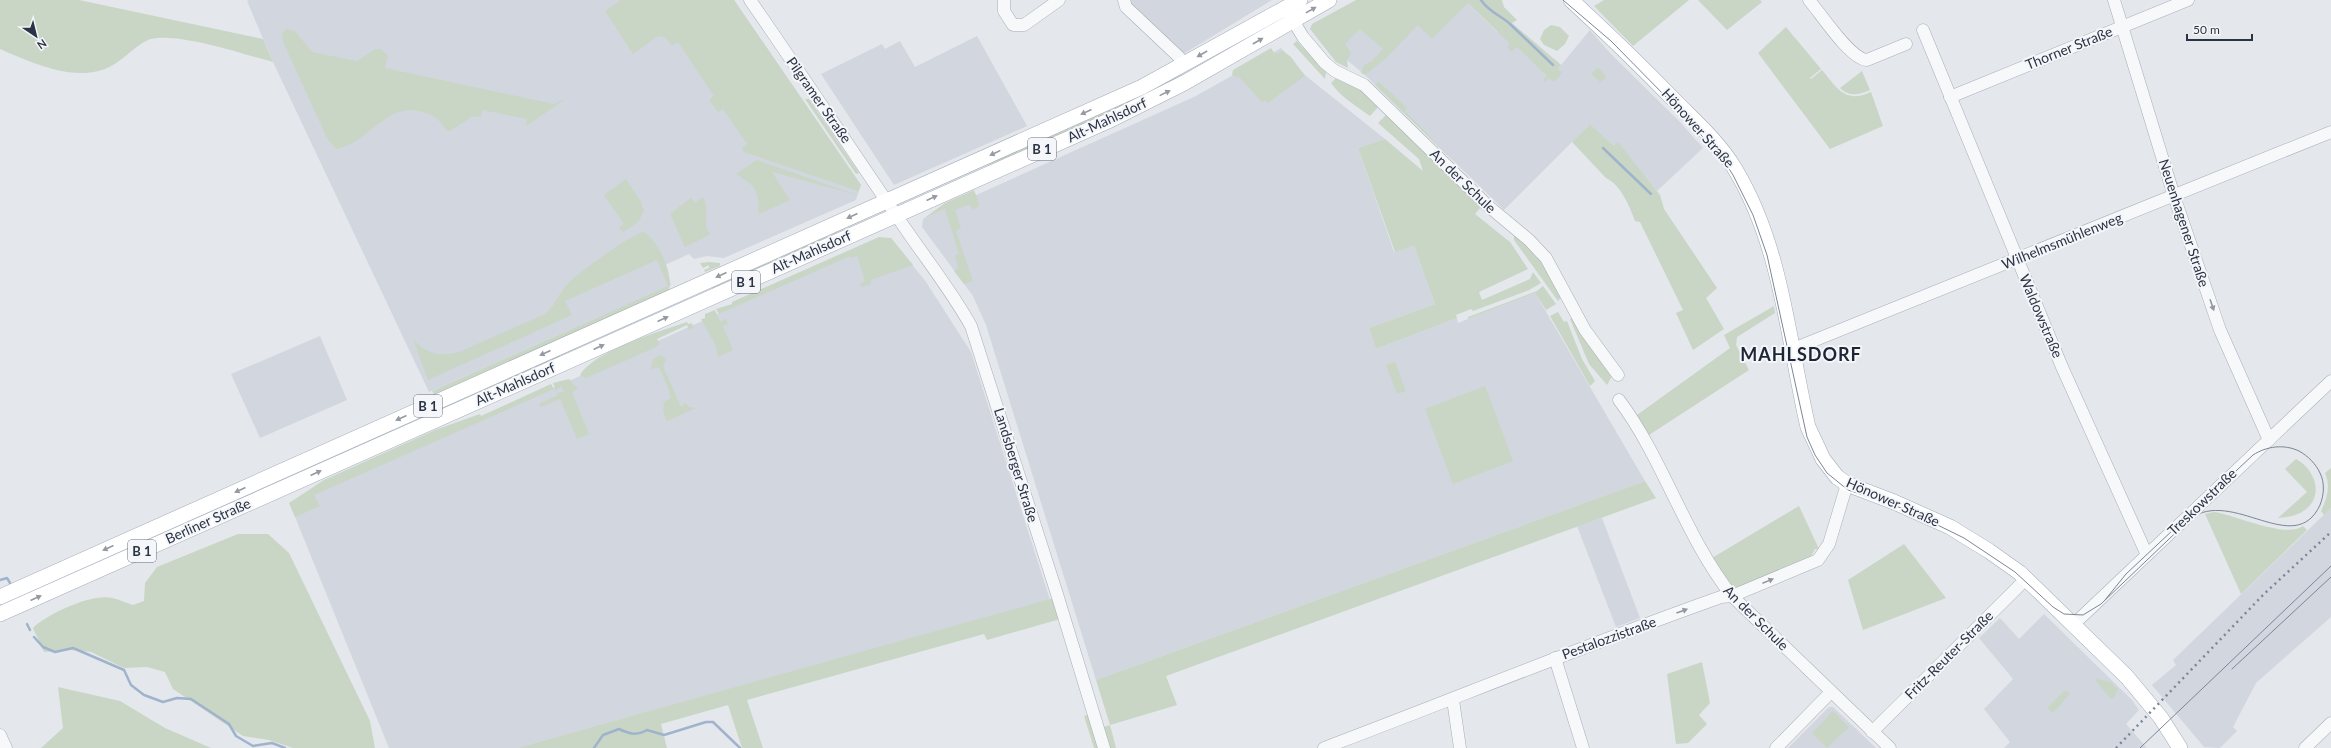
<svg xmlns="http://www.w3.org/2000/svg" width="2331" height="748" font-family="Lato,sans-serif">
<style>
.built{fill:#d2d6de}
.green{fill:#c9d6c5}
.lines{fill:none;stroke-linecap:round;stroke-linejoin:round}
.stream{stroke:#9fb4cc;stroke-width:2.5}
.minor-casing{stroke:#a9aeb7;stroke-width:13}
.major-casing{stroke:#a3abb8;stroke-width:16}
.minor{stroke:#f7f8fa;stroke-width:12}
.major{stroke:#fff;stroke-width:15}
.tram{stroke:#7d8696;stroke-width:1}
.rail{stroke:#7d8696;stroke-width:2.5;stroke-dasharray:2 4;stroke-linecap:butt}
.oneway{fill:#959aa2}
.oneway2{fill:#9196a0}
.labels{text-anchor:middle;stroke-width:4;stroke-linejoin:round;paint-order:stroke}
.shield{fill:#f4f6f9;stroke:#676e7b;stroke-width:1}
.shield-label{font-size:13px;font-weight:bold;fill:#2b3445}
.street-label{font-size:14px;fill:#2b3445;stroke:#f4f6f9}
.district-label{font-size:18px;font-weight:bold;letter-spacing:1px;fill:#1d2536;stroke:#f4f6f9}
</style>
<rect width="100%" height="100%" fill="#e4e7ec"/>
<g class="built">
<polygon points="249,0 734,0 861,185 856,200 724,258 707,256 694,259 689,254 665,265 671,285 429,392 273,62 247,1"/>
<polygon points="1126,0 1272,0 1180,56"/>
<polygon points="1367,0 1468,3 1497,32 1556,60 1561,65 1590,30 1610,53 1680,122 1703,148 1657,191 1618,143 1614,146 1590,124 1504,210 1365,75 1342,56 1332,20"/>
<polygon points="977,36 1027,126 894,185 821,74 882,44 885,49 900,41 915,67"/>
<polygon points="1281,48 1306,76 1385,139 1358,148 1394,252 1414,246 1435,304 1369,328 1376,349 1457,318 1458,323 1535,293 1645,481 1096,680 986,325 973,296 922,227 923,219 1196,96"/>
<polygon points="887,238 891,238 926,282 971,352 1050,600 517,748 389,748 291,507 328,484 484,419"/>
<polygon points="320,336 347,400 260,438 231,374"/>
<polygon points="2331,508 2331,617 2256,683 2233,727 2237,731 2220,748 2204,747 2152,685 2176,665 2173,660"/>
<polygon points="1602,518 1640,618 1616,627 1577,526"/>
<polygon points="2044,614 2132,700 2139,710 2126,724 2147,748 2004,748 2010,742 1984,709 2013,679 1979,638 2000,618 2019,639"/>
<polygon points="1829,707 1833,707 1876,748 1788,748"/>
</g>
<g class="green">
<path d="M0,0H79L263,39L273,62C243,54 178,32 151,39C141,41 124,59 113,65C79,85 33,63 0,49Z"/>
<polygon points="621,0 734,0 861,185 858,191 744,152 742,148 747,144 723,109 718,112 709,100 714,96 678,42 672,46 666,38 658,36 633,54 605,11"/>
<polygon points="1356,0 1502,0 1504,7 1517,20 1512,23 1561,65 1557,68 1562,73 1554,82 1549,78 1545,82 1543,80 1547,76 1517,47 1511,52 1507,47 1510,44 1468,3 1432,39 1418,25 1385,59 1365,75 1361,73 1364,65 1371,62 1383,49 1360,29 1345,44 1351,53 1347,60 1348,68 1336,62 1310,29 1312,24"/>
<polygon points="1604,0 1689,0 1633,46 1594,6"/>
<polygon points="1698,0 1760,0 1762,2 1727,30"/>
<polygon points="1551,25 1560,27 1569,36 1565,44 1557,51 1544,45 1540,39 1544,30"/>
<path d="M1786,27L1821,69L1810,78L1811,79L1822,70C1837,88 1845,104 1871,92L1883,126L1830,149L1758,53Z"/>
<path d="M287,29L295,31L312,52L357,61L375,49H381L388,56L385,68L554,104L563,99L564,100L526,126L527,119L482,110L481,117L473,116L450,131H447C440,120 435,116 423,112C386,100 369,144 336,149L327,138L283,42L282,33Z"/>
<polygon points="1297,41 1326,72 1325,79 1293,44"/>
<polygon points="1271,48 1275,54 1283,51 1291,57 1305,76 1268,103 1265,100 1262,102 1240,78 1232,75 1233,70"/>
<polygon points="1598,67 1606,77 1596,87 1600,82 1591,74"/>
<polygon points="1184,71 1185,72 1163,89 986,170 985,167 1026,144"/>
<path d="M1862,71L1870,90C1859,95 1849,97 1840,88Z"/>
<path d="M1336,78L1356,84L1379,106L1370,116C1356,106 1341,97 1331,83Z"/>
<polygon points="1378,81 1407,108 1405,111 1453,161 1375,85"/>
<polygon points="805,99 809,99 859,173 856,174"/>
<polygon points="1387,114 1482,206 1475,214 1510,242 1528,269 1479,292 1482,300 1530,279 1533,272 1541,283 1529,290 1473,311 1471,309 1456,315 1457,318 1376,349 1369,328 1435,304 1414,246 1395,252 1358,148 1385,139 1423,171 1419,159 1378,123"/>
<path d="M1590,124L1614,146L1618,142L1660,195L1664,209L1717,288L1706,298L1724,329L1693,350L1676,313L1683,310L1640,222L1635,221C1630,207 1621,185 1606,178L1572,142Z"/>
<path d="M757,160L857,195L772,172L790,200L759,214C758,190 757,187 736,174Z"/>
<polygon points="626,179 641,202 644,211 638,222 623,232 619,228 624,224 604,195"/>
<polygon points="974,190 979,203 978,207 972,210 970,204 955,210 961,228 956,231 973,281 964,284 954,271 958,268 955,255 959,254 945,209 923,219 945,203"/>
<path d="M703,197C710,208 701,226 711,234L685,247L670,214L691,198L695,203Z"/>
<path d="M865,215L868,218C816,242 765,268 713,292L710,285Z"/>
<path d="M643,232C657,237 676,278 668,292L436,397L432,391L668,286L657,260L565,301L572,315L428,380L413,339C426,354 440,357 459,352L545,314C555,306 558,294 567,285C577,273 629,236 643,232Z"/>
<polygon points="1514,232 1542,258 1562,296 1558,301 1514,240"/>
<polygon points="879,237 891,238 913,265 871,280 871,284 861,287 860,284 865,281 857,256 851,258 850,256 719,314 716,309 732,304 732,302"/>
<polygon points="709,262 720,263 720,266 705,272 704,270 709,268 709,265 703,268 700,263"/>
<polygon points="1543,286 1556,304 1546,310 1535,293 1468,319 1468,317 1537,291"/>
<polygon points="1774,306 1775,313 1737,337 1736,345 1749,370 1649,435 1637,415 1730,348 1724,335"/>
<polygon points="715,310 720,322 726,319 728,324 723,326 733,350 718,357 716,346 701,319 705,318 705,314"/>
<polygon points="1558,312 1564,322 1567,321 1582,359 1595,381 1590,386 1550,316"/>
<polygon points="1573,318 1612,376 1607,385 1589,364 1570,319"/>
<path d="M687,322L688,324L692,323L693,328L689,330L687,325L657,339L660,344L654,348L586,378L580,375C594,351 660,331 687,322Z"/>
<polygon points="559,355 560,357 281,484 278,478"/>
<polygon points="661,355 666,360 663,366 681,407 685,403 689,407 696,408 667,421 663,411 664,402 671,398 669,393 670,392 659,367 652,369 651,368 653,359"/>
<polygon points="1395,362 1406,391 1397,394 1386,365"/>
<polygon points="569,379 578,389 572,392 589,434 577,439 560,399 541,407 539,404 558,395 557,393 564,392 561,386 556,391 553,383"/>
<polygon points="551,384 554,389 314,495 320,506 295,517 289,503 324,480 435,430 480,414 481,416"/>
<polygon points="1485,386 1513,461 1453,484 1425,409"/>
<path d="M2296,459C2314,468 2325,495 2305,510C2297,516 2288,517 2278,518L2307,492L2285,469Z"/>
<path d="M2331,468V508L2324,515L2321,511C2327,499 2331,486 2325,473Z"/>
<polygon points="1645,481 1656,498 1166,676 1177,705 1110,725 1116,748 1110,748 1104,727 1110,725 1096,680"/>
<polygon points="1799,506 1819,549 1815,549 1810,558 1735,592 1712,558"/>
<path d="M2214,512C2236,515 2285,539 2303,526L2307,530L2241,594L2205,514Z"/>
<path d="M238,534H268L289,553L370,721L375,748H293L269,740L243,736L173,689L165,672L147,667L124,668L91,652L71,650L44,652L33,628C47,614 92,593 112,598C119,599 126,603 133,605L144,601L145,583L157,567Z"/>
<polygon points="1904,544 1946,598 1863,630 1848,580"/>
<polygon points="1054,598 1060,619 987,640 984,634 747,700 763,748 742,748 728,705 661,724 667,748 517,748"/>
<polygon points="1702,662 1710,703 1699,715 1707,724 1688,743 1676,744 1667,674"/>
<polygon points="2097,679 2110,682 2118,689 2114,698 2111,699 2095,680"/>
<polygon points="58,687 120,701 165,728 211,748 41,748 63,728"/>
<polygon points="2065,690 2070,694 2053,713 2047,708"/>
<polygon points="1833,711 1849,727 1827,748 1812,733"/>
<polygon points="1091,714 1100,748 1094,748 1084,716"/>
</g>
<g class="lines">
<g class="stream">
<path d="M1481,0C1489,12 1500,15 1510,24L1553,65"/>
<polyline points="1603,148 1651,194"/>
<polyline points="0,580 7,578 10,583"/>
<polyline points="27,624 30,630"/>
<polyline points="34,637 43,647 55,652 73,648 124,670 131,685 144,695 163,702 177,698 191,699 229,724 236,736 253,746 272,743 285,748"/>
<path d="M594,748L603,735L619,729C630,734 636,736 647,730L664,735L706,722H713L740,748"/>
</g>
<defs>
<g id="minor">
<path d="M750,0C803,76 854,154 907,231C929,263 952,292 971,326L1057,594L1104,748"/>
<polyline points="1004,0 1004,11 1013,25 1024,25 1059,0"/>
<polyline points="1124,0 1126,7 1179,57 1183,65"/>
<path d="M1809,0C1821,14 1850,59 1867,60L1906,44"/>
<polyline points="2114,0 2174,196 2220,330 2269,440"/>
<polyline points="1289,14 1303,37 1325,63 1335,71 1364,85 1487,205 1529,240 1546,258 1585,330 1618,375"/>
<polyline points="1923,30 2062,367 2147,555"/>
<polyline points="1950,97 2188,0"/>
<polyline points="1793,349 2331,132"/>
<path d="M1619,400C1664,460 1684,535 1732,596L1890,748"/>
<polyline points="2074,624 2331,381"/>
<polyline points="1555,658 1583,748"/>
<polyline points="1453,700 1460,748"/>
<polyline points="1872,732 2026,579"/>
<polyline points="0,735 6,748"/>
<path d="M1324,748C1456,698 1588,644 1721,597L1732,596L1818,560L1829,544L1847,484"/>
<polyline points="1776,748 1831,692"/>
<polyline points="2305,748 2331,723"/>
</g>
<g id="major">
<path d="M1571,0C1608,34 1643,68 1678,104C1698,124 1720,144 1735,169C1782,247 1788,341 1808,427L1823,459L1837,477L1847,484L1894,502L1950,527L1989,551L2020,573L2127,677L2161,718L2180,748"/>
<polyline points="0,597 1142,87 1300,0"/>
<polyline points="0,614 1108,121 1184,83 1329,0"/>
</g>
</defs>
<use href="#minor" class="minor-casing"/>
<use href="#major" class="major-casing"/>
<use href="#minor" class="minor"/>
<use href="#major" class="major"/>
<g class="tram">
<path d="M1563,0L1611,41L1671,102L1722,158L1733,175L1753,215L1767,255L1807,437L1815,455L1827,473L1848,490L1907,510L1964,538L2015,572L2053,607L2064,614L2083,615L2101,604L2190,519C2232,487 2295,559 2320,505C2324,495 2325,483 2320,473C2316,464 2308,456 2299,451C2284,444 2267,446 2253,455L2126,574L2105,600"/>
<polyline points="2232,669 2331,577"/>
<polyline points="2140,748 2331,566"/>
</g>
<polyline class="rail" points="2116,748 2264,594 2331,532"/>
</g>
<defs><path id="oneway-solid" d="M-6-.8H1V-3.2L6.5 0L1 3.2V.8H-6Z"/></defs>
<g class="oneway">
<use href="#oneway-solid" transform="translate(1311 10) rotate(-29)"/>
<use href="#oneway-solid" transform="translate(1258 41) rotate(-30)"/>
<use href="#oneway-solid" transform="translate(1202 54) rotate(150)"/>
<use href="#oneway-solid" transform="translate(1165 93) rotate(-26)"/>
<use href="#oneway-solid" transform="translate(1086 112) rotate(156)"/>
<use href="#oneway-solid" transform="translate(995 153) rotate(154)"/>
<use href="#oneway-solid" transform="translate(932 198) rotate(-24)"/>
<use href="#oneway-solid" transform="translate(852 216) rotate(156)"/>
<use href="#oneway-solid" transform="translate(721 275) rotate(156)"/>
<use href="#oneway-solid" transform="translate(663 319) rotate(-24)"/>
<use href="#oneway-solid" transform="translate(599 347) rotate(-24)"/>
<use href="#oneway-solid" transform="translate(545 353) rotate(156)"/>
<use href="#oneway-solid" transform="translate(401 418) rotate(156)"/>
<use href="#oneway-solid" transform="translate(316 473) rotate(-24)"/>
<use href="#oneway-solid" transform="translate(240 490) rotate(156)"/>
<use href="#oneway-solid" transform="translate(108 548) rotate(156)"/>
<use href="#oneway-solid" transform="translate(36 598) rotate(-24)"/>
</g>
<g class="oneway2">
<use href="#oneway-solid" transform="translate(2212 305) rotate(71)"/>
<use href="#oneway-solid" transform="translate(1768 581) rotate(-22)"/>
<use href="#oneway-solid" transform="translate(1682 611) rotate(-20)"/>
</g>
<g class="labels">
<g class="shield">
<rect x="1028" y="138" width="28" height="22" rx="3"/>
<rect x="732" y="271" width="28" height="22" rx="3"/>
<rect x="414" y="395" width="28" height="22" rx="3"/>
<rect x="128" y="540" width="28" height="22" rx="3"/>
</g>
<g class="shield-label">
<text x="1042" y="154">B 1</text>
<text x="746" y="287">B 1</text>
<text x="428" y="411">B 1</text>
<text x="142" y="556">B 1</text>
</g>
<g class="street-label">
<text transform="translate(2069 48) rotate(-22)" y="5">Thorner Straße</text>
<text transform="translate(819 100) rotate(55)" y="5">Pilgramer Straße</text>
<text transform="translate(1107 120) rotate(-25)" y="5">Alt-Mahlsdorf</text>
<text transform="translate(1698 128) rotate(48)" y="5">Hönower Straße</text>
<text transform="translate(1463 181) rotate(44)" y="5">An der Schule</text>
<text transform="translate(2184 223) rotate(72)" y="5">Neuenhagener Straße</text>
<text transform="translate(2062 241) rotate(-22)" y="5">Wilhelmsmühlenweg</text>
<text transform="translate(811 252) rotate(-24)" y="5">Alt-Mahlsdorf</text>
<text transform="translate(2041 316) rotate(67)" y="5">Waldowstraße</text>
<text transform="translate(515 384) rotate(-24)" y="5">Alt-Mahlsdorf</text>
<text transform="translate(1016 465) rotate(73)" y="5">Landsberger Straße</text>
<text transform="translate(1893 502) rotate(24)" y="5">Hönower Straße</text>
<text transform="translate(2202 502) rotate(-44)" y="5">Treskowstraße</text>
<text transform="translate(208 521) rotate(-24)" y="5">Berliner Straße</text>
<text transform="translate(1756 618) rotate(45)" y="5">An der Schule</text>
<text transform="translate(1609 638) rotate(-20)" y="5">Pestalozzistraße</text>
<text transform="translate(1949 655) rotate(-45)" y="5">Fritz-Reuter-Straße</text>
</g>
<g class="district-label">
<text x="1801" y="361">MAHLSDORF</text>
</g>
</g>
<g transform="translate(36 36) rotate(145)" stroke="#f4f6f9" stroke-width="3" paint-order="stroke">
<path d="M0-3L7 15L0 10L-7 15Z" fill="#2b3445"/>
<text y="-6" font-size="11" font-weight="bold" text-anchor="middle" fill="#2b3445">N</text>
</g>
<path d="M2187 34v6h65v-6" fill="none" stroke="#2b3445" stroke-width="2"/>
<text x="2193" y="34" font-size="12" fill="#2b3445" stroke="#f4f6f9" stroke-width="3" paint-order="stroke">50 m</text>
</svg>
